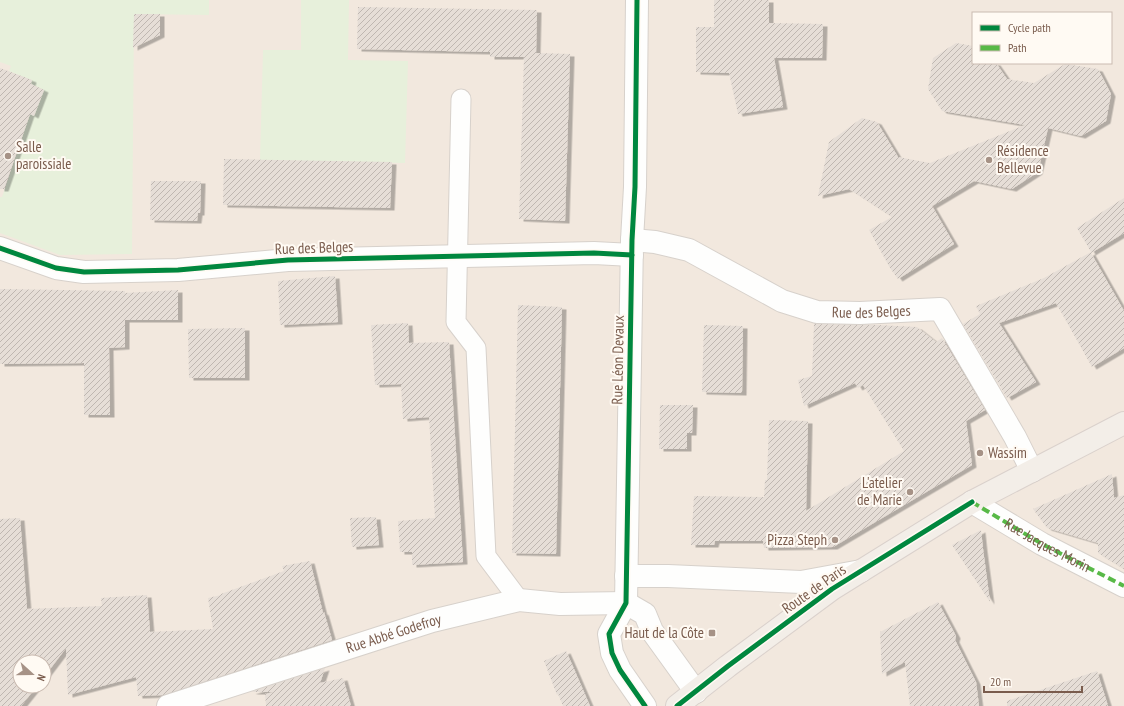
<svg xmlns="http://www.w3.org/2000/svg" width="1124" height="706" font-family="'PT Sans Narrow',sans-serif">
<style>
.residential{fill:#f2e8de;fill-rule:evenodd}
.green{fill:#e7f0db}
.building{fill:url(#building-hatch);filter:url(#shadow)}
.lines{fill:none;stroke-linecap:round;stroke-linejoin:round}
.service-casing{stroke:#d7d1cb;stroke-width:21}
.minor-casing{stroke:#d7d1cb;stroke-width:24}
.primary-casing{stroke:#dad1cc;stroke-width:24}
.service{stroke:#fefefd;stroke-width:19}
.minor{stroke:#fefefd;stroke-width:22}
.primary{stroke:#f3eee8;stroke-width:22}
.quiet{stroke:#58b947;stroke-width:4;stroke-dasharray:8 4;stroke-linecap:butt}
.cycleway-casing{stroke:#fffaf3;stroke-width:8}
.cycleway{stroke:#00873e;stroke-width:5}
.poi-dot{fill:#a69286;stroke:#fffaf3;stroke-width:1.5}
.labels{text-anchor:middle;stroke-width:4;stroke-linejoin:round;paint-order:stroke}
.poi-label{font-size:15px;fill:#7a5c4d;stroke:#fffaf3;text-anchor:start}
.street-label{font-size:15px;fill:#7a5c4d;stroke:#fffaf3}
</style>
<defs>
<pattern id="building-hatch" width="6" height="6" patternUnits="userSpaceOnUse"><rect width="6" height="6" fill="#e6ded7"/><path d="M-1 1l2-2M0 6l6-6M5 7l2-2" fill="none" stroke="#bfb7b1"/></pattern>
<filter id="shadow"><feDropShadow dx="4.5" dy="2.5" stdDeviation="0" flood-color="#0004"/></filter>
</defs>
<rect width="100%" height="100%" fill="#f9f5f0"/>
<path class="residential" d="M0,0H1124V706H0ZM973,13H1111V63H973ZM20,662H44V686H20Z"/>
<g class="green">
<polygon points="0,0 209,0 209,15 134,14 132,254 60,255 0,233 0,197 2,197 30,114 34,115 44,90 31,84 31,80 9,71 11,66 0,62"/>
<polygon points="301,0 349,0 348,60 408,61 405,163 260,160 263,50 301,50"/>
</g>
<g class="building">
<polygon points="714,0 769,0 769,23 823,24 822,58 774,58 783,107 738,114 729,73 696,72 696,27 714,27"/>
<polygon points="358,7 537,10 536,53 570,54 565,221 519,219 524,57 490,57 490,52 357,49"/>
<polygon points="134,14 160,14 160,35 133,48"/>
<polygon points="956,43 973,46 973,63 996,63 1007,79 1034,83 1065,64 1098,69 1111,94 1106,121 1081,136 1048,128 1038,172 1012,189 974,181 932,206 954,244 898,279 890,268 869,230 892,217 849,189 818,196 829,142 862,118 877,122 898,157 930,163 1025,125 942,111 928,89 933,58"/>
<polygon points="0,68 32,80 31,84 44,90 34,116 30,114 4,189 0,189"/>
<polygon points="224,159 392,162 390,208 223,205"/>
<polygon points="151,181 201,181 200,213 198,213 197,221 150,220"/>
<polygon points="1124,198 1124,233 1091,253 1124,311 1124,348 1092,367 1056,303 999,323 1036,382 1007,398 963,324 980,314 976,306 1044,278 1091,252 1077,228"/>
<polygon points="335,276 338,322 280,325 278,281"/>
<polygon points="0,289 125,291 125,293 178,290 178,320 125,320 125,347 109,348 110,415 84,415 84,363 0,364"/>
<polygon points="518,305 562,307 556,554 512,553"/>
<polygon points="408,323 409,343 449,342 463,562 412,565 412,552 400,552 398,521 435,518 429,417 403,419 401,384 375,385 371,325"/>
<polygon points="814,324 877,325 917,327 936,342 942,338 985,410 966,421 972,465 833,547 764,548 763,541 715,541 714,545 691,545 694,496 764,497 765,480 767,480 769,420 808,421 806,511 904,451 863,385 858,388 855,383 804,406 798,380 812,376"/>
<polygon points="704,325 743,326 742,393 702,392"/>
<polygon points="245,328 245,378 189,378 188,329"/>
<polygon points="660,405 693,405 692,433 687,433 687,449 659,449"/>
<polygon points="1112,474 1114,498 1124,495 1124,569 1098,553 1098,543 1047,528 1033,509"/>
<polygon points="376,517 379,545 352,547 350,518"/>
<polygon points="20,518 27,609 102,606 101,598 147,595 150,632 213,629 208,598 221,595 221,594 284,571 282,566 310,561 323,613 324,612 332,640 163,695 138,696 136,677 68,695 66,648 44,677 44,662 20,662 20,686 37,686 21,706 0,706 0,519"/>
<polygon points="981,530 983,549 990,602 952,545"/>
<polygon points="938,602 956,636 955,640 976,682 979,706 910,706 905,662 882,674 880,632"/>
<polygon points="566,651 574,669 590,706 563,706 558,694 557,695 544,661"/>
<polygon points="325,668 320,683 343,678 351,706 266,706 265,694 274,692 251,692"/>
<polygon points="1097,671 1108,706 1007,706 1007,701"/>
</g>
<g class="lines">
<defs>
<polyline id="service" points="461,99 456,322 476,348 486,556 519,600"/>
<g id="minor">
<polyline points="637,0 635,187 632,240 626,603 609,634 612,653 620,670 645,706"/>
<path id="s1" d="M632,240L655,242L689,250L782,301L817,312L860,313L940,309L1015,437L1032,471"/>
<polyline points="0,248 56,268 84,272 178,270 288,260 594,253 632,255"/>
<path id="s2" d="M972,502L1042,544L1124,586"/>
<polyline points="626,576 668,576 801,582 861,571"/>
<polyline points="626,603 645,614 652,631 696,692"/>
<path id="s3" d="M168,706L432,621L519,600L560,604L626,603"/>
</g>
<polyline id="primary" points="677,706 728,666 832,589 972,502 1124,423"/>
</defs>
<use href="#service" class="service-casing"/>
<use href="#minor" class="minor-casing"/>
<use href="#primary" class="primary-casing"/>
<use href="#service" class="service"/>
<use href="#minor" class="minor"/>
<use href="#primary" class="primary"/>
<polyline class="quiet" points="972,502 1042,544 1124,586"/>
<defs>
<g id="cycleway">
<polyline points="637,0 635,187 632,240 626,603 609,634 612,653 620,670 645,706"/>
<polyline points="0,248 56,268 84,272 178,270 288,260 594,253 632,255"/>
<polyline points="677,706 728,666 832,589 972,502"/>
</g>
</defs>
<use href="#cycleway" class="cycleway-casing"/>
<use href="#cycleway" class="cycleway"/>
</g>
<g class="poi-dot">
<circle cx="8" cy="156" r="4"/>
<circle cx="989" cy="160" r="4"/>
<circle cx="980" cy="453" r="4"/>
<circle cx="910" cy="492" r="4"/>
<circle cx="835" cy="540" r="4"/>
<rect x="708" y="629" width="8" height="8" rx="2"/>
</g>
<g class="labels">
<g class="poi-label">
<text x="16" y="152">Salle<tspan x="16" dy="17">paroissiale</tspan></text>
<text x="997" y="156">Résidence<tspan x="997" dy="17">Bellevue</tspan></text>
<text x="988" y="458">Wassim</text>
<text x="902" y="488" text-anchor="end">L'atelier<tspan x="902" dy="17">de Marie</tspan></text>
<text x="827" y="545" text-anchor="end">Pizza Steph</text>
<text x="704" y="638" text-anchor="end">Haut de la Côte</text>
</g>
<g class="street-label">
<text transform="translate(314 248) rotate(-2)" y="5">Rue des Belges</text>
<text dy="5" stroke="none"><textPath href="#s1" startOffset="255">Rue des Belges</textPath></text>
<text transform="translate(618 360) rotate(-89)" y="5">Rue Léon Devaux</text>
<text dy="5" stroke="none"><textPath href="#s2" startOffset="87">Rue Jacques Morin</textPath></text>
<text transform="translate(814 589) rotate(-35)" y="5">Route de Paris</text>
<text dy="5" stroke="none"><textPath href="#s3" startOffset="237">Rue Abbé Godefroy</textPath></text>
</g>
</g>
<rect x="972" y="12" width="140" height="52" fill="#fffaf3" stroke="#cabbb1"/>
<rect x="980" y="25" width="20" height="6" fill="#00873e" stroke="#cabbb1"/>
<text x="1008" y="32" font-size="12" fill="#7a5c4d">Cycle path</text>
<rect x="980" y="45" width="20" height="6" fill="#58b947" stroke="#cabbb1"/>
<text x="1008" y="52" font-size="12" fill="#7a5c4d">Path</text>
<g transform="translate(32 674) rotate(111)"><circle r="19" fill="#fffaf3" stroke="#cabbb1"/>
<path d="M0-3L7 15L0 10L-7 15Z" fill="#a69286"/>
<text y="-6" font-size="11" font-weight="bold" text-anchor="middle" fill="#7a5c4d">N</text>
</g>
<path d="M984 686v6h98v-6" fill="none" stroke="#7a5c4d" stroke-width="2"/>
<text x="990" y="686" font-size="12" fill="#7a5c4d" stroke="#fffaf3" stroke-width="3" paint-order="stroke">20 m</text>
</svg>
